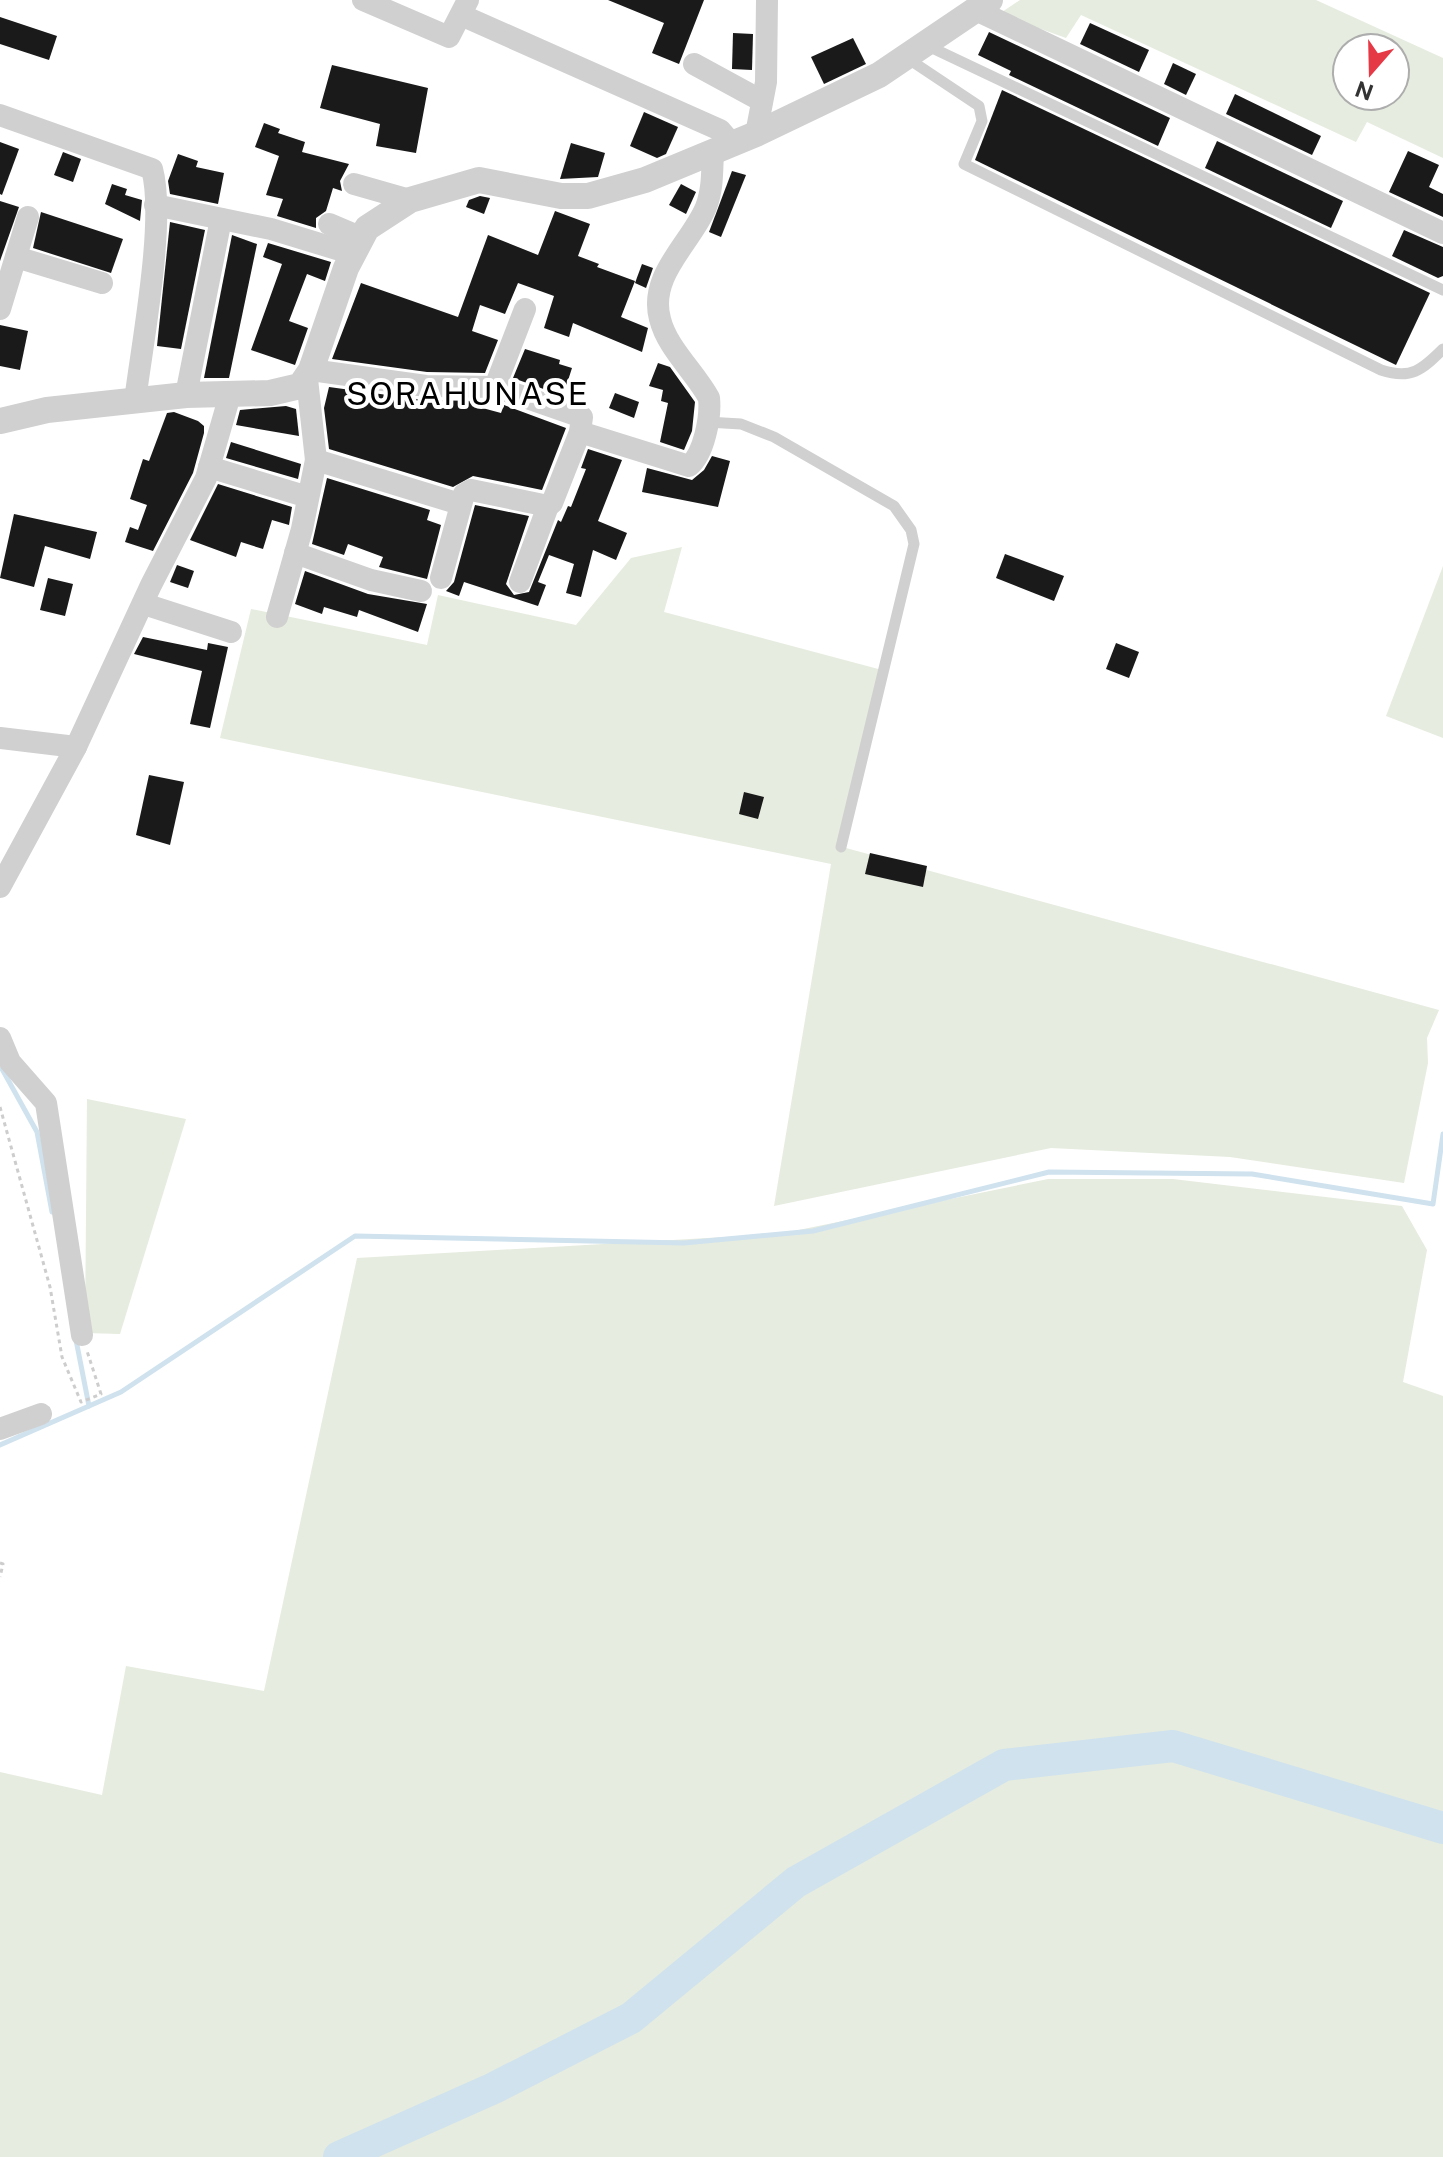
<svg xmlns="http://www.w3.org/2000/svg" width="1443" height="2157" font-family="'Public Sans',sans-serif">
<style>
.green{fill:#e6ecdf;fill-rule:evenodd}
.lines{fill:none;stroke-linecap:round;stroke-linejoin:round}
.stream{stroke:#cfe2ee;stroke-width:5}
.river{stroke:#cfe2ee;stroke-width:32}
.building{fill:#1a1a1a}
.path{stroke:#cdcdcd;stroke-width:3;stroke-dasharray:4 4;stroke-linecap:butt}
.service{stroke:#d0d0d0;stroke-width:11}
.minor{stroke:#d0d0d0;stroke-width:22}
.tertiary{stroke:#d0d0d0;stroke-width:26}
.labels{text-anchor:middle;stroke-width:8;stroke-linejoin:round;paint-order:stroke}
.quarter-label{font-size:32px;letter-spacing:2px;fill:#000;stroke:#fff}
</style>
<rect width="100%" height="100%" fill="#fff"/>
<g class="green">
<path d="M1020,0H1316L1443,58V158L1367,122L1356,142L1081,15L1066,38L999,14ZM1347,48H1395V96H1347Z"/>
<polygon points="682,547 664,612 882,670 846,848 1439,1010 1427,1038 1428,1063 1404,1183 1230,1157 1051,1148 774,1206 831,864 220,738 251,609 427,645 438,595 576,625 631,558"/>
<polygon points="1443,566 1443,738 1386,716"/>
<polygon points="87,1099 186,1119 120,1334 85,1333"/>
<polygon points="1048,1179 1173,1179 1402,1206 1427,1250 1403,1382 1443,1396 1443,2157 0,2157 0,1772 102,1795 126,1666 264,1691 357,1258 779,1234"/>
</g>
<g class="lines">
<g class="stream">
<polyline points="2,1069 37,1132 52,1212"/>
<polyline points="76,1340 89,1406"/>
<polyline points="0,1445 121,1392 355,1236 684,1243 813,1231 1049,1172 1252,1174 1433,1204 1443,1134"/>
</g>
<polyline class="river" points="339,2157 494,2088 631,2018 796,1882 1004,1765 1173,1746 1443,1828"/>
</g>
<g class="building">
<polygon points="608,0 704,0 679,64 652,53 664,23"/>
<polygon points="0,17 57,36 49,60 0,44"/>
<polygon points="1090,23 1149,50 1139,72 1080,44"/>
<polygon points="989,32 1170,118 1158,146 1009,75 1011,71 978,55"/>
<polygon points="733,33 753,34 752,70 732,69"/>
<polygon points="853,38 866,64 824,84 811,57"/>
<polygon points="1173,63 1196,74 1186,95 1164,84"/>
<polygon points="332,65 428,88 416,153 376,146 380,124 320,108"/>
<polygon points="1002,90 1430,293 1396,365 975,160"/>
<polygon points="1235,94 1321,136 1312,155 1226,114"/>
<polygon points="644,112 678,127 666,154 657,158 630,146"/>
<polygon points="264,123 280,129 278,133 305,142 302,152 349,164 340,181 342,191 333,188 326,211 316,218 316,228 277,216 283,199 266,195 279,156 255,147"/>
<polygon points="1217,141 1343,201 1331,228 1205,168"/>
<polygon points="0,142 19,149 2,195 0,194"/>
<polygon points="571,143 605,153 598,177 560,179"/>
<polygon points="1408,151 1439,165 1429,187 1443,194 1443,217 1389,192"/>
<polygon points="63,152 81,159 73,182 54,175"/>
<polygon points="178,154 198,161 196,167 224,173 218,204 170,194 168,181"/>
<polygon points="732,171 746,175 721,237 709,232"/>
<polygon points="112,184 127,189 125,195 142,200 140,221 105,204"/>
<polygon points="681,184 696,192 686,214 669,205"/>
<polygon points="480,196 490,198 484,214 466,207 469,200"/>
<polygon points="0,201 19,207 0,261"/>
<polygon points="555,211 590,224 578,256 599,264 597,267 635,281 621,317 648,328 642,352 573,323 569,337 544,328 554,296 518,283 505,314 480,305 472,331 498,340 485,373 427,372 332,359 361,283 458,317 488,235 538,255"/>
<polygon points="41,212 123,239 111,273 33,248"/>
<polygon points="170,222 205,230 181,349 157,346"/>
<polygon points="1404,230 1443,247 1443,276 1438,278 1392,256"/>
<polygon points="232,235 257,244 229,378 204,378"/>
<polygon points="268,243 331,262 325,281 307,274 289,321 308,328 295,365 251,350 282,264 263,257"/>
<polygon points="642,264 653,268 646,288 635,283"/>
<polygon points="0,325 28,331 20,370 0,366"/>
<polygon points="525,349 560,360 559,364 572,368 563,396 513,378"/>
<polygon points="658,363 670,367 695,402 692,431 684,450 660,442 668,403 661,401 663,390 649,386"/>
<polygon points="329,387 424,400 476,401 475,406 501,413 504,405 566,428 542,490 473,476 453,487 329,449 324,408"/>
<polygon points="615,393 639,402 634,418 609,408"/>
<polygon points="286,406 296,409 299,436 236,425 240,410"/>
<polygon points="174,412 198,421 204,426 204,433 193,473 153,551 125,542 130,527 138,530 147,505 130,499 143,459 149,461 167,413"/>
<polygon points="231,442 301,464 298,479 226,458"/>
<polygon points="588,449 622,460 598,521 627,533 616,560 593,550 581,597 566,593 574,564 549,555 538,582 546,585 538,606 464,582 459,596 446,591 454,582 475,505 529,516 506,584 514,595 529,592 558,520 561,522 568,506 571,507 586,469 581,468"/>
<polygon points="712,456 730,461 718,507 642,492 647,468 692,480 704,470"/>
<polygon points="327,478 430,510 427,520 441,525 427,579 379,567 383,557 348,544 344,555 312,544"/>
<polygon points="218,484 292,507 289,525 272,520 263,549 241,542 236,557 190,540"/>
<polygon points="14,514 97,532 90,559 45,546 34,587 0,578"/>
<polygon points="1005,554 1064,576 1054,601 996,578"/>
<polygon points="177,565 194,571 188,588 170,582"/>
<polygon points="305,571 368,594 427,604 418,632 359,610 357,617 324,607 322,614 295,604"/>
<polygon points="48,578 73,584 65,616 40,610"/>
<polygon points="143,637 207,650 208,643 228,647 210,728 190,724 202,671 134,654"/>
<polygon points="1116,643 1139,652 1129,678 1106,669"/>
<polygon points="149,775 184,782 170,845 136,835"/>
<polygon points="744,792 764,797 758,819 739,814"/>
<polygon points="870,853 927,866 923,887 865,874"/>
</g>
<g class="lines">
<g class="path">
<polyline points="0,1107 50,1287 62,1357 81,1402 101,1394 87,1351"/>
<polyline points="0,1563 3,1564 0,1577"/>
</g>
<g class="service">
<polyline points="926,45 1443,290"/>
<path d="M907,58L979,106L982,121L964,164L1381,370C1411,380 1422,370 1443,349"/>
<polyline points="707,422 741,424 774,437 894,506 911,530 914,544 841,847"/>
</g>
<g class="minor">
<polyline points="363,0 449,37 468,0"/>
<polyline points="976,10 1443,233"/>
<polyline points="461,15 720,130 732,144"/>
<polyline points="694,64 762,101"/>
<path d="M0,115L152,169C166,220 142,344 135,401"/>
<polyline points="756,134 766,82 767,0"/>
<polyline points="354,184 410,200"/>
<polyline points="155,205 271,229 353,254"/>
<polyline points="329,224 362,238"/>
<polyline points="16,257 102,283"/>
<polyline points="0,309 28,217"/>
<polyline points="311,370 426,386 495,387 582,417 580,432 552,503 548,506 471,490 464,494 441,578"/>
<polyline points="495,387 525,309"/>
<polyline points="186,395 221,219"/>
<path d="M580,432L689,466C704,454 711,417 709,398C695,372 667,348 660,319C648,275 692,242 706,207C713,189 712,170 713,151"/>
<polyline points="316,460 450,501"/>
<polyline points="209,467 308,497"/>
<polyline points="295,553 371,580 421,591"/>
<polyline points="520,582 548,506"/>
<polyline points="144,604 231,632"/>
<polyline points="277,617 302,529 316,460 307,379"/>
<polyline points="0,738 76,747"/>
<polyline points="0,887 76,747 151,585 206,478 230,395"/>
<polyline points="0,1038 10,1062 46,1103 82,1335"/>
<polyline points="0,1429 41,1414"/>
</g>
<polyline class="tertiary" points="0,421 47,410 186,395 270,393 300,386 311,370 346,268 367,228 410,200 479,180 561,196 588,196 645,180 756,134 879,75 990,0"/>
</g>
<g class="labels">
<g class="quarter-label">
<text x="468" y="405">SORAHUNASE</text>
</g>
</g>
<g transform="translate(1371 72) rotate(200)"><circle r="38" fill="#ffffff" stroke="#adadad" stroke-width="2"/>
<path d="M0-6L14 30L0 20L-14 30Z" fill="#e63946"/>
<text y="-12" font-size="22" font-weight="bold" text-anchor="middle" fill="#333333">N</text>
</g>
</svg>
